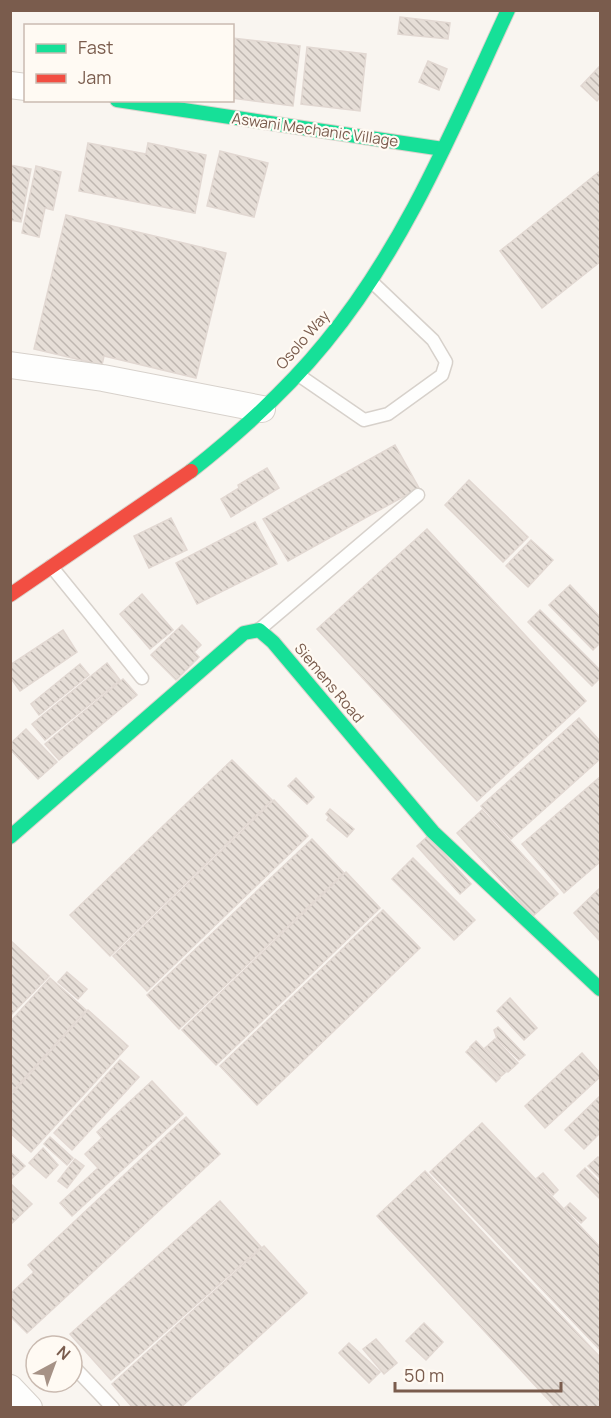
<svg xmlns="http://www.w3.org/2000/svg" width="611" height="1418" font-family="Manrope,sans-serif">
<style>
.building{fill:url(#building-back-hatch);stroke:#e2d8d2;stroke-width:1.5}
.lines{fill:none;stroke-linecap:round;stroke-linejoin:round}
.lane-casing{stroke:#d7d1cb;stroke-width:15}
.street-casing{stroke:#d7d1cb;stroke-width:28}
.fast-casing{stroke:#d9d2cb;stroke-width:16}
.jam-casing{stroke:#d9d2cb;stroke-width:16}
.lane{stroke:#fefefd;stroke-width:12}
.street{stroke:#fefefd;stroke-width:26}
.fast{stroke:#16e098;stroke-width:14}
.jam{stroke:#f24e42;stroke-width:14}
.labels{text-anchor:middle;stroke-width:4.5;stroke-linejoin:round;paint-order:stroke}
.street-label{font-size:15px;fill:#7a5c4d;stroke:#fffaf3}
</style>
<defs>
<pattern id="building-back-hatch" width="6" height="6" patternUnits="userSpaceOnUse" patternTransform="scale(1.5)"><rect width="6" height="6" fill="#e6ded7"/><path d="M-1 5l2 2M0 0l6 6M5-1l2 2" fill="none" stroke="#bfb7b1"/></pattern>
</defs>
<rect width="100%" height="100%" fill="#f9f5f0"/>
<g class="building">
<polygon points="400,17 450,23 448,39 398,34"/>
<polygon points="232,38 300,46 293,106 232,98"/>
<polygon points="307,47 366,54 360,111 301,104"/>
<polygon points="428,61 447,69 439,90 419,82"/>
<polygon points="600,66 600,97 597,101 581,86"/>
<polygon points="88,143 146,154 148,143 206,155 195,213 79,191"/>
<polygon points="220,151 268,163 254,217 207,206"/>
<polygon points="10,165 31,169 21,222 10,220"/>
<polygon points="36,166 61,172 53,210 45,208 39,237 22,233"/>
<polygon points="600,171 600,262 542,308 500,251"/>
<polygon points="66,215 226,253 196,378 104,356 102,365 34,349"/>
<polygon points="395,445 419,488 288,561 263,519"/>
<polygon points="267,468 279,488 231,517 221,499 239,488 238,485"/>
<polygon points="469,480 528,537 503,562 445,505"/>
<polygon points="171,518 187,550 149,568 134,536"/>
<polygon points="255,522 277,564 197,604 176,563"/>
<polygon points="427,529 586,701 477,801 317,629"/>
<polygon points="531,540 553,560 528,587 506,566"/>
<polygon points="570,585 600,617 600,643 593,650 549,605"/>
<polygon points="142,594 173,630 150,649 120,614"/>
<polygon points="540,610 600,670 600,678 592,686 528,622"/>
<polygon points="182,625 201,645 194,652 199,657 176,680 151,655"/>
<polygon points="63,630 77,652 20,691 10,677 10,665"/>
<polygon points="107,663 120,680 45,740 32,724"/>
<polygon points="80,664 89,675 39,715 31,704"/>
<polygon points="123,679 137,695 59,760 45,744"/>
<polygon points="579,718 600,741 600,759 511,839 481,806"/>
<polygon points="26,729 57,762 38,779 10,749 10,744"/>
<polygon points="232,760 272,800 110,956 70,915"/>
<polygon points="600,777 600,862 564,893 522,844"/>
<polygon points="296,778 314,797 307,804 288,786"/>
<polygon points="274,800 308,836 147,991 113,956"/>
<polygon points="330,809 354,829 347,837 327,820 329,817 326,814"/>
<polygon points="482,810 558,894 533,916 457,833"/>
<polygon points="428,836 471,884 460,894 417,846"/>
<polygon points="312,839 344,873 179,1029 147,995"/>
<polygon points="413,858 475,920 454,940 392,879"/>
<polygon points="346,872 380,908 216,1065 182,1030"/>
<polygon points="600,888 600,941 574,913"/>
<polygon points="383,910 420,948 257,1105 220,1066"/>
<polygon points="10,940 49,976 10,1016"/>
<polygon points="67,972 87,989 78,999 58,982"/>
<polygon points="50,978 86,1010 10,1094 10,1022"/>
<polygon points="510,998 537,1028 524,1040 497,1011"/>
<polygon points="88,1010 128,1046 31,1152 10,1133 10,1096"/>
<polygon points="498,1027 525,1055 519,1060 497,1039 494,1030"/>
<polygon points="495,1039 518,1063 508,1072 485,1048"/>
<polygon points="476,1041 506,1072 500,1077 470,1047"/>
<polygon points="470,1048 500,1078 496,1082 466,1052"/>
<polygon points="582,1053 600,1073 600,1077 545,1128 525,1106"/>
<polygon points="120,1060 139,1077 72,1150 54,1133"/>
<polygon points="152,1081 183,1114 72,1216 60,1203 98,1168 85,1154 102,1138 97,1132"/>
<polygon points="600,1096 600,1133 584,1149 565,1130"/>
<polygon points="186,1117 220,1154 27,1333 10,1316 10,1294 34,1272 28,1265"/>
<polygon points="482,1123 600,1247 600,1350 430,1172"/>
<polygon points="50,1137 73,1158 67,1165 44,1144"/>
<polygon points="43,1148 58,1165 46,1178 29,1163"/>
<polygon points="10,1152 25,1166 10,1180"/>
<polygon points="598,1157 600,1159 600,1178 588,1166"/>
<polygon points="75,1159 84,1166 67,1188 58,1181"/>
<polygon points="585,1168 600,1183 600,1199 577,1176"/>
<polygon points="425,1171 600,1357 600,1408 556,1408 377,1216"/>
<polygon points="543,1173 558,1190 553,1195 537,1178"/>
<polygon points="10,1183 32,1204 10,1225"/>
<polygon points="220,1201 261,1247 111,1380 70,1334"/>
<polygon points="570,1203 586,1218 581,1223 565,1208"/>
<polygon points="264,1246 307,1293 180,1408 133,1408 112,1384"/>
<polygon points="424,1323 443,1342 426,1360 406,1341"/>
<polygon points="376,1339 397,1363 384,1374 363,1349"/>
<polygon points="349,1343 380,1372 369,1383 339,1353"/>
</g>
<g class="lines">
<defs>
<g id="lane">
<polyline points="300,376 364,420 388,414 442,375 446,362 433,340 371,281"/>
<polyline points="51,566 142,678"/>
<polyline points="260,629 418,495"/>
<polyline points="72,1365 113,1408"/>
</g>
<g id="street">
<polyline points="10,85 26,87"/>
<polyline points="10,365 103,378 262,409"/>
<polyline points="10,1388 29,1408"/>
</g>
<g id="fast">
<polyline points="117,100 443,149"/>
<path d="M191,471C239,433 286,391 325,343C406,245 455,124 508,10"/>
<polyline points="10,837 244,633 259,630 273,642 433,832 600,989"/>
</g>
<polyline id="jam" points="10,595 191,471"/>
</defs>
<use href="#lane" class="lane-casing"/>
<use href="#street" class="street-casing"/>
<use href="#fast" class="fast-casing"/>
<use href="#jam" class="jam-casing"/>
<use href="#lane" class="lane"/>
<use href="#street" class="street"/>
<use href="#fast" class="fast"/>
<use href="#jam" class="jam"/>
</g>
<g class="labels">
<g class="street-label">
<text transform="translate(315 130) rotate(8)" y="5">Aswani Mechanic Village</text>
<text transform="translate(303 340) rotate(-49)" y="5">Osolo Way</text>
<text transform="translate(329 683) rotate(50)" y="5">Siemens Road</text>
</g>
</g>
<rect width="611" height="1418" fill="none" stroke="#7a5c4d" stroke-width="24"/>
<rect x="24" y="24" width="210" height="78" fill="#fffaf3" stroke="#cabbb1" stroke-width="1.5"/>
<rect x="36" y="44" width="30" height="9" fill="#16e098" stroke="#cabbb1" stroke-width="1.5"/>
<text x="78" y="54" font-size="18" fill="#7a5c4d">Fast</text>
<rect x="36" y="74" width="30" height="9" fill="#f24e42" stroke="#cabbb1" stroke-width="1.5"/>
<text x="78" y="84" font-size="18" fill="#7a5c4d">Jam</text>
<g transform="translate(54 1364) rotate(41)"><circle r="28" fill="#fffaf3" stroke="#cabbb1" stroke-width="1.5"/>
<path d="M0-4.5L10 22L0 15L-10 22Z" fill="#a69286"/>
<text y="-9" font-size="16" font-weight="bold" text-anchor="middle" fill="#7a5c4d">N</text>
</g>
<path d="M395 1382v9h166v-9" fill="none" stroke="#7a5c4d" stroke-width="3"/>
<text x="404" y="1382" font-size="18" fill="#7a5c4d" stroke="#fffaf3" stroke-width="4.5" paint-order="stroke">50 m</text>
</svg>
